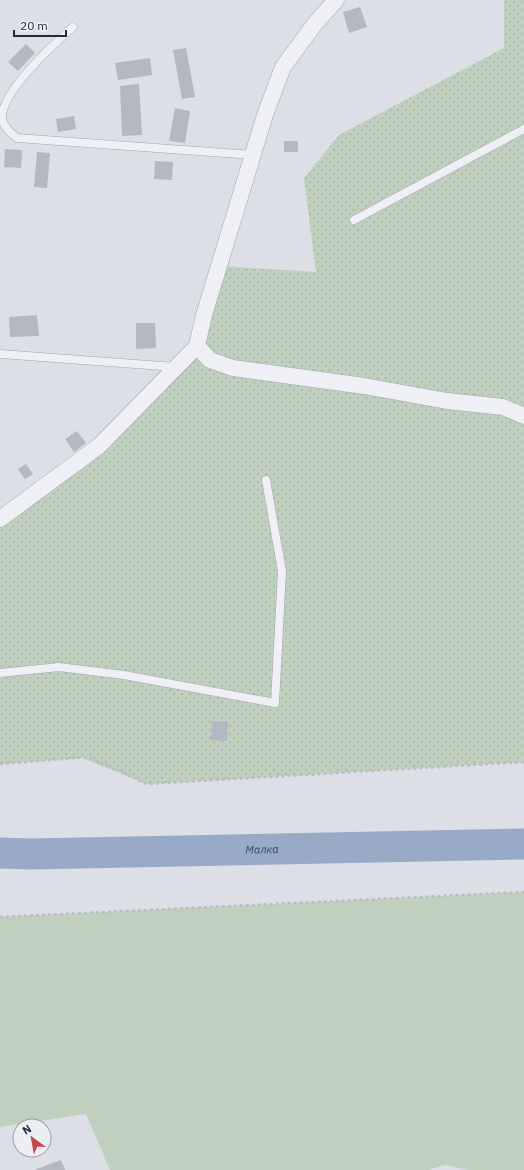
<svg xmlns="http://www.w3.org/2000/svg" width="524" height="1170" font-family="'IBM Plex Sans',sans-serif">
<style>
.grass{fill:#c0d0be}
.park{fill:url(#park-dots)}
.lines{fill:none;stroke-linecap:round;stroke-linejoin:round}
.river{stroke:#98aac6;stroke-width:31}
.building{fill:#b4b8c3}
.service-casing{stroke:#a2a6b0;stroke-width:9}
.minor-casing{stroke:#a2a6b0;stroke-width:17}
.path{stroke:#bbbdc5;stroke-width:2.5;stroke-dasharray:3 3;stroke-linecap:butt}
.service{stroke:#eff0f5;stroke-width:8}
.minor{stroke:#eff0f5;stroke-width:16}
.labels{text-anchor:middle;stroke-width:3;stroke-linejoin:round;paint-order:stroke}
.water-label{font-size:11px;font-style:italic;fill:#32476f;stroke:#eceef4}
</style>
<defs>
<pattern id="park-dots" width="8" height="8" patternUnits="userSpaceOnUse"><rect width="8" height="8" fill="#c0d0be"/><path d="M2 2h.1M6 6h.1" fill="none" stroke="#a5b3a4" stroke-width="1.8" stroke-linecap="round"/></pattern>
</defs>
<rect width="100%" height="100%" fill="#dcdfe6"/>
<polygon class="grass" points="524,892 524,1170 468,1170 445,1165 428,1170 110,1170 86,1114 0,1127 0,917"/>
<polygon class="park" points="504,0 524,0 524,762 147,784 82,758 0,764 0,519 99,446 197,346 219,266 316,272 304,178 339,135 504,48"/>
<g class="lines">
<path class="river" id="s1" d="M0,853L30,854L524,844"/>
</g>
<g class="building">
<polygon points="360,7 367,27 349,33 343,12"/>
<polygon points="26,44 35,53 18,71 8,62"/>
<polygon points="186,48 195,97 182,99 173,50"/>
<polygon points="150,58 152,75 118,80 115,63"/>
<polygon points="139,84 142,135 122,136 120,86"/>
<polygon points="175,108 190,111 185,143 169,141"/>
<polygon points="74,116 76,129 58,132 56,119"/>
<rect x="284" y="141" width="14" height="11"/>
<polygon points="5,149 22,150 21,168 4,167"/>
<polygon points="37,152 50,153 47,188 34,187"/>
<polygon points="155,161 173,162 172,180 154,179"/>
<polygon points="37,315 39,336 10,337 9,317"/>
<polygon points="136,323 155,323 156,348 136,349"/>
<polygon points="77,431 86,443 74,452 65,439"/>
<polygon points="26,464 33,474 25,479 18,469"/>
<polygon points="212,721 228,722 227,741 211,740"/>
<polygon points="61,1160 65,1170 34,1170"/>
</g>
<g class="lines">
<defs>
<g id="service">
<path d="M73,27C55,43 0,92 2,119C4,127 10,132 17,138L253,155"/>
<polyline points="354,220 524,129"/>
<polyline points="0,354 176,367"/>
<polyline points="0,673 59,667 124,675 275,703 282,571 266,480"/>
</g>
<g id="minor">
<polyline points="336,0 314,25 283,67 265,115 204,315 197,346 210,360 233,368 364,386 447,401 503,407 524,416"/>
<polyline points="0,519 99,446 197,346"/>
</g>
</defs>
<use href="#service" class="service-casing"/>
<use href="#minor" class="minor-casing"/>
<g class="path">
<polyline points="0,764 89,757 147,784 524,762"/>
<polyline points="0,917 524,892"/>
</g>
<use href="#service" class="service"/>
<use href="#minor" class="minor"/>
</g>
<g class="labels">
<g class="water-label">
<text dy="4" stroke="none"><textPath href="#s1" startOffset="262">Малка</textPath></text>
</g>
</g>
<g transform="translate(32 1138) rotate(328)"><circle r="19" fill="#eceef4" stroke="#9da0aa"/>
<path d="M0-3L7 15L0 10L-7 15Z" fill="#ca424a"/>
<text y="-6" font-size="11" font-weight="bold" text-anchor="middle" fill="#262c3c">N</text>
</g>
<path d="M14 30v6h52v-6" fill="none" stroke="#262c3c" stroke-width="2"/>
<text x="20" y="30" font-size="12" fill="#262c3c" stroke="#eceef4" stroke-width="3" paint-order="stroke">20 m</text>
</svg>
